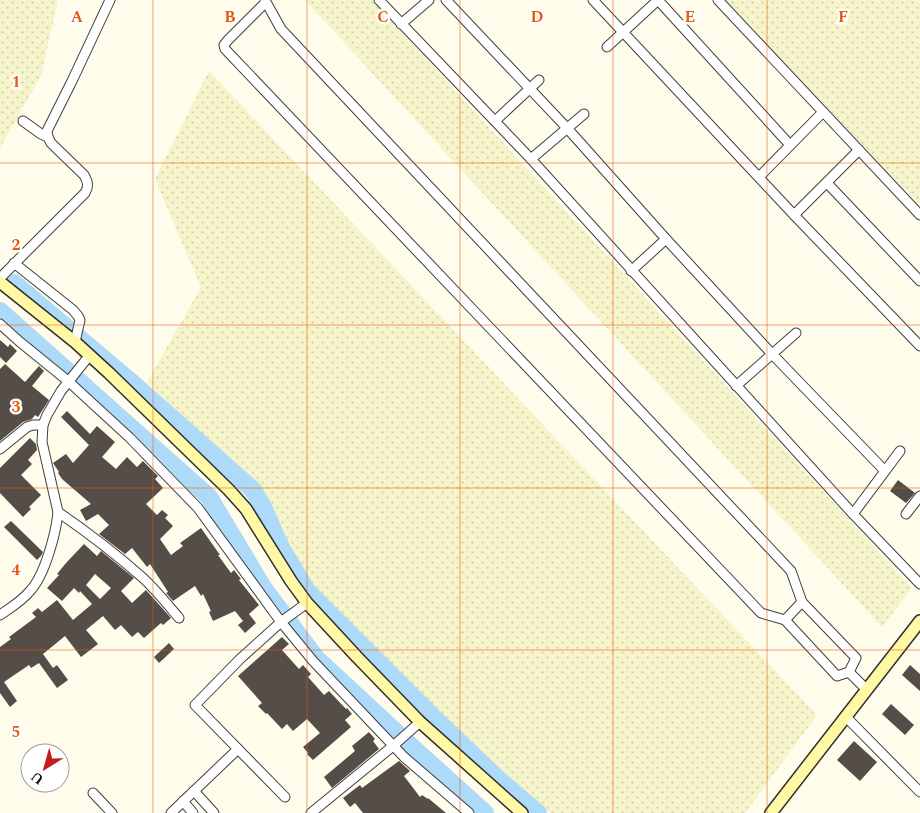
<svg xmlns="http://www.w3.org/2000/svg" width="920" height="813" font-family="Spectral,serif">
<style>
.farmland{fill:url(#farmland-dots)}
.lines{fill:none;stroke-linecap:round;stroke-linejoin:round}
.river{stroke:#addaf9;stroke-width:18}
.building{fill:#554e48;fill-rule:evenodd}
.street-casing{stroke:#3f3f3f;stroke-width:11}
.secondary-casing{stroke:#2e2e2e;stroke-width:14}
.street{stroke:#fff;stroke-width:9}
.secondary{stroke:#fff9a6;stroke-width:11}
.grid{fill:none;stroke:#e8590c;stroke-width:1;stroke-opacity:0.55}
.grid-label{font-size:16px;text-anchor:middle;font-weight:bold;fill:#e8590c;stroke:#fff;stroke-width:5;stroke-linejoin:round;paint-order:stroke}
</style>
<defs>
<pattern id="farmland-dots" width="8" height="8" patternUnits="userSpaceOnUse" patternTransform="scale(1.25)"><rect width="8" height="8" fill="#f6f4ca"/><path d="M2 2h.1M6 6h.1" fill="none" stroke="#d2d0ac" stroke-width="1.8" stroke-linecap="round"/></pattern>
</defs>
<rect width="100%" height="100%" fill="#fffceb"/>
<g class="farmland">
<polygon points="0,0 58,0 41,76 0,148"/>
<polygon points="305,0 372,0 912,588 882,627"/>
<polygon points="725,0 920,0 920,205"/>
<polygon points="209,71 817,715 745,813 551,813 465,743 314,591 264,502 147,382 201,287 155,179"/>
</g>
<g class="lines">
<g class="river">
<polyline points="14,283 130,381 253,490 264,509 281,548 307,591 435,719 497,778 538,813"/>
<polyline points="0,311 209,497 264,589 316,658 411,746 485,813"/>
</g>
</g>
<g class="building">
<polygon points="0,340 8,347 10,344 17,351 6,363 0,357"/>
<polygon points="5,364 25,382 39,366 44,371 32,386 49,400 38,417 35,415 32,419 23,422 0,441 0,369"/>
<polygon points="67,411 90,434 97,426 115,442 102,457 116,469 127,457 137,467 143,461 158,476 155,479 163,488 146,504 157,515 162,510 168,515 165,518 173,526 160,539 171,555 183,546 180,543 201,528 220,555 218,555 231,573 234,570 241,579 239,580 259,605 249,614 256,623 245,633 238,625 243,621 235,611 213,621 209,612 211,611 203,594 201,596 195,586 173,601 166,593 168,592 150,564 147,567 132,548 125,554 99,534 109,525 98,514 86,521 80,510 91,504 62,479 58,473 59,472 53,463 66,454 73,463 89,445 61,417"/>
<polygon points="30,438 36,444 37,450 28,460 32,464 21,475 41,495 29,507 31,509 23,517 0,493 0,468"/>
<polygon points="898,480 915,493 906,503 890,491"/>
<polygon points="11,521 43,552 41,556 37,560 4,527"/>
<path d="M84,544L97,556L101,551L134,578L121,591L132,603L146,590L171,618L163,625L161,623L144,638L138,632L132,637L121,625L115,630L103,616L86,630L98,644L81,657L65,636L43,654L53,668L57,665L68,680L57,688L39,663L31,668L29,665L4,682L17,701L10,707L0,693V647L11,639L9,637L36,617L32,613L38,608L42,612L57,600L73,620L92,604L80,591L79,593L74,588L62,601L47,588L59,575L57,574L66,563ZM95,574L111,588L100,599L86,585Z"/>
<polygon points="282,637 289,644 282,650 299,669 303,665 311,674 308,677 324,695 329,691 346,709 347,708 352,714 345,720 351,727 313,760 307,754 308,753 303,747 320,733 307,719 293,731 287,724 282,729 267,713 266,714 258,706 262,703 238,676"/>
<polygon points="169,643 174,649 159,663 154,657"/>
<polygon points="910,665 920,674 920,691 902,675"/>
<polygon points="891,704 914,725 905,735 882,714"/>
<polygon points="369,732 375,739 373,741 379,749 332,788 324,777 355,751 352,746"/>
<polygon points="854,741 877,762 860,781 837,760"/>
<polygon points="399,761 410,771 404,776 420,797 422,795 428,799 428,798 446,813 363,813 355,803 350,807 343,798 360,785 362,788"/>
</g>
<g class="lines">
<defs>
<g id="street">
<polyline points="265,0 266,2 281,29 791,571 802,602 856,658 849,672 837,676 785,620 761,613 225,49 224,45 228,40 266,2"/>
<polyline points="379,0 531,159 853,514 920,584"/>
<polyline points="446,0 567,128 666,239 772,354 885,471"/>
<polyline points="593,0 794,215 920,346"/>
<polyline points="718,0 920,215"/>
<polyline points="401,24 429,0"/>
<polyline points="607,47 658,0 790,145"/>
<polyline points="23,121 41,134 48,137"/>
<polyline points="495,121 539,80"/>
<polyline points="531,159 584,114"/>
<polyline points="759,177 823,112"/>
<polyline points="827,183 920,281"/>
<polyline points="794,215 859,150"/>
<polyline points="14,263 73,310 78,316 80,320 75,342"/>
<polyline points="631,271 666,239"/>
<path d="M0,278L85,193C89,186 88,182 84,175L51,143L48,137L47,131L72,81L110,0"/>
<polyline points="0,324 20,342 68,381 130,438 198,508 281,622 313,661 404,757 469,813"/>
<polyline points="736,386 796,333"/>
<polyline points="0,449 27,427 33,425 43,425"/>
<path d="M58,512C87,532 116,554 143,578C156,590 168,605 179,618"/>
<polyline points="853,514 900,451"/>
<polyline points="906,514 920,496"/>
<path d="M0,615C10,608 22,601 30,591C45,575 56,533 58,512L42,442L43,425L47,415L61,391L89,356"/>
<polyline points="785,620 802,602"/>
<polyline points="849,672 867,690"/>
<polyline points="846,717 920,792"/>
<polyline points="194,791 214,813"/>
<polyline points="93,793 112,813"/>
<polyline points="285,797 195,705 240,659 281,622 307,603"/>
<polyline points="183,801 193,813"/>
<polyline points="171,813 238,749"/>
<polyline points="311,813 393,746 420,722"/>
</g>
<g id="secondary">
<polyline points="0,282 75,342 109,373 229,490 246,509 291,581 307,603 357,657 420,722 522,813"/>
<polyline points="771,813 920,621"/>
</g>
</defs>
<use href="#street" class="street-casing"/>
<use href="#secondary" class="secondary-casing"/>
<use href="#street" class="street"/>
<use href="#secondary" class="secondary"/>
</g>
<path class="grid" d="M153,0V813M307,0V813M460,0V813M613,0V813M767,0V813M0,163H920M0,325H920M0,488H920M0,650H920"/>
<g class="grid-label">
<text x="77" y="22">A</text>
<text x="230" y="22">B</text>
<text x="383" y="22">C</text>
<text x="537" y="22">D</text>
<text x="690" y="22">E</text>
<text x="843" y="22">F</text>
<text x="16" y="87">1</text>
<text x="16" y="250">2</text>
<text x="16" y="412">3</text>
<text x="16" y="575">4</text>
<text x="16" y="737">5</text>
</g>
<g transform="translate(45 768) rotate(217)"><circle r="24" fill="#ffffff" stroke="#9e9e9e"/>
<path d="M0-4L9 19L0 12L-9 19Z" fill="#c21e1f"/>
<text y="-8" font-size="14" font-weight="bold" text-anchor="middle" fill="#0c0c0c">U</text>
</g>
</svg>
